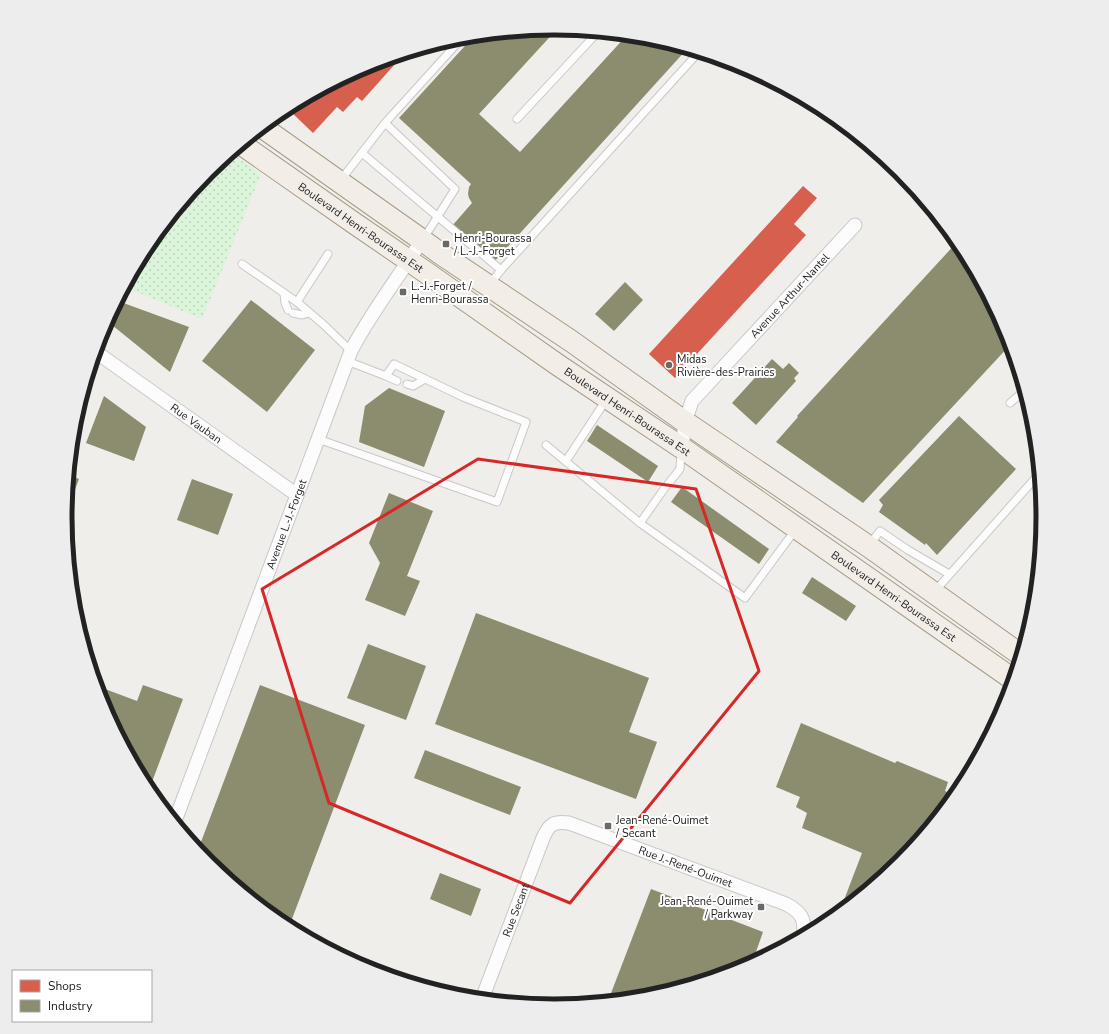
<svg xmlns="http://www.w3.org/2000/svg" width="1109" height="1034" font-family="'Nunito Sans',sans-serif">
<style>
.park{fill:url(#park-dots)}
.shops{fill:#d6604d}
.industry{fill:#8c8c6e}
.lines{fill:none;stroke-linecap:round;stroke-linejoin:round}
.service-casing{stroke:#c9c8c7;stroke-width:9}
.minor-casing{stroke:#c9c8c7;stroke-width:15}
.primary-casing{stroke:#a79c86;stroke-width:23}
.service{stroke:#fdfcfc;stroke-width:7}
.minor{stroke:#fdfcfc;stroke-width:13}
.primary{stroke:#f3ede7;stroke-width:21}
.marked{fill:none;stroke:#d62828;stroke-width:3;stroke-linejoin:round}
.poi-dot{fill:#6a6968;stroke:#fff;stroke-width:1.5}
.labels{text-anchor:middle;stroke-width:4;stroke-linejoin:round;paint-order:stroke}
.street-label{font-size:11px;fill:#222;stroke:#fff}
.poi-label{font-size:11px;fill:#222;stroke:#fff;text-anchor:start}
.rim{fill:none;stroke:#222;stroke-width:5}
</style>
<defs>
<pattern id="park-dots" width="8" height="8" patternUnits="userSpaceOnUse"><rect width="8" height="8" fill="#daf5da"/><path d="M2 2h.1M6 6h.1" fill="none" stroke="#bbd2bb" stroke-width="1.8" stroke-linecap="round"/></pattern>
</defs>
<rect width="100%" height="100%" fill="#f0eeeb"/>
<polygon class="park" points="231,153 261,174 202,319 125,287 148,245 209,171"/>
<g class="shops">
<polygon points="404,54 362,101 357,97 343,112 337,107 313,133 287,108 368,65"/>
<polygon points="803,186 817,198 794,224 806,235 675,378 649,354"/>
</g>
<g class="industry">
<polygon points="555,28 558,28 479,114 520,152 627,35 650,37 687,49 493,263 452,226 472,203 469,198 468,194 469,187 471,184 399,118 474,36"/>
<polygon points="958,241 961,246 1006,330 1011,344 863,503 776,442 798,417 797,416"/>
<polygon points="625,282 643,300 614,331 595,314"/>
<polygon points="251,300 315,350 267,412 202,361"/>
<polygon points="118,301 189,327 170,372 107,321"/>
<polygon points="772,359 783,369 789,363 799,373 794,378 796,381 756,425 732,403"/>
<polygon points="389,388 445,411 424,467 359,442 365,406"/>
<polygon points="104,396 146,427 134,461 86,443"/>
<polygon points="959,416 1016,469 937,555 926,543 925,545 879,512 883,505 879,500"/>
<polygon points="597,425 658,466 648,482 587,441"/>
<polygon points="70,475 79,479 66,514"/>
<polygon points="192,479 233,494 218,535 177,520"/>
<polygon points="682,487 769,549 759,564 671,502"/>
<polygon points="389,493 433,511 407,576 420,581 405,616 365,600 380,563 369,543"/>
<polygon points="812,577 856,606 846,621 802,593"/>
<polygon points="476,613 649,678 629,732 657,742 636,799 435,724"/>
<polygon points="368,644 426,666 406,720 347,698"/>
<polygon points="143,685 183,699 149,790 103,704 97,686 137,701"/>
<polygon points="260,685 365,725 289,927 283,923 209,863 198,850"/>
<polygon points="801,723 895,763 897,761 948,782 945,791 955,796 900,863 839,913 862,853 802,828 807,813 796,807 800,797 776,787"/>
<polygon points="425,750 521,787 510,815 414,778"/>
<polygon points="440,873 481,889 471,916 430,899"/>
<polygon points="651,889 763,932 752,963 741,969 650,997 608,1001"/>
</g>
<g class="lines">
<defs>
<g id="service">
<polyline points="517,119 598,32"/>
<polyline points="385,123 463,37"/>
<polyline points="362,153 501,270"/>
<polyline points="340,181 385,123 455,189 424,238"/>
<polyline points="242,264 297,302 324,325 351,351"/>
<polyline points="490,284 501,270 699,52"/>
<polyline points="284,294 285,303 288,310"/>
<polyline points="297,302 328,254"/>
<polyline points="293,313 302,315 309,313"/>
<polyline points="386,376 397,381"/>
<polyline points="407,384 413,386 425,379"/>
<polyline points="1010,403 1025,390"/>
<polyline points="318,439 497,502 526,422 463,397 394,364 386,376 347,361"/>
<polyline points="546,445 640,523"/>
<polyline points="681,452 680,469 664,489 640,523 745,598 796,529"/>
<polyline points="566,461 606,400"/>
<polyline points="870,544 880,531 908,550 949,574"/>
<polyline points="935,591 1039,474"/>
</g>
<g id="minor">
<path id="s1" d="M96,352L297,495"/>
<path id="s2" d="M682,448L685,422L692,401L855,225"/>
<path id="s3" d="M175,821L351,351C371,312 399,277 422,240"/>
<path id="s4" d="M482,999L543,838C549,824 554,821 569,823L786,904C801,912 806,919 803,936"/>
</g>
<g id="primary">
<polyline points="262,127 422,240 441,254 571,341 685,422 868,546 1021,655"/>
<path id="s5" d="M241,144L354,223L424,271L558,365L682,448L1014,680"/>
</g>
</defs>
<use href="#service" class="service-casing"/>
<use href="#minor" class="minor-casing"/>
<use href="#primary" class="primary-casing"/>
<use href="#service" class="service"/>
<use href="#minor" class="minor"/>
<use href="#primary" class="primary"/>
</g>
<path class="marked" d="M478,459L696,489L759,671L570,903L329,803L262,589Z"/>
<g class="poi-dot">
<rect x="442" y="240" width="8" height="8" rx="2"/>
<rect x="399" y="288" width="8" height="8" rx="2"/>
<circle cx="669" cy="365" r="4"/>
<rect x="604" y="822" width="8" height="8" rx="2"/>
<rect x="757" y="903" width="8" height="8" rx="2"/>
</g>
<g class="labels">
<g class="street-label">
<text dy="4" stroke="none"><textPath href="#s5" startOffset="146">Boulevard Henri-Bourassa Est</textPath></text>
<text dy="4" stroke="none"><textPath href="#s2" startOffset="192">Avenue Arthur-Nantel</textPath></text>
<text dy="4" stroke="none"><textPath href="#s5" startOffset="470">Boulevard Henri-Bourassa Est</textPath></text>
<text dy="4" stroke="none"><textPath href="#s1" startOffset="123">Rue Vauban</textPath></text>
<text dy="4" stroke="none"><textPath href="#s3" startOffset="317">Avenue L.-J.-Forget</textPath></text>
<text dy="4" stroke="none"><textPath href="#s5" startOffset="794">Boulevard Henri-Bourassa Est</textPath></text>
<text dy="4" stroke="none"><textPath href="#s4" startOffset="330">Rue J.-René-Ouimet</textPath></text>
<text dy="4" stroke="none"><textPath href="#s4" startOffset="95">Rue Secant</textPath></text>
</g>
<g class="poi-label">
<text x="454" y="242">Henri-Bourassa<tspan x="454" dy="13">/ L.-J.-Forget</tspan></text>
<text x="411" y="290">L.-J.-Forget /<tspan x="411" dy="13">Henri-Bourassa</tspan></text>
<text x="677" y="363">Midas<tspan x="677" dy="13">Rivière-des-Prairies</tspan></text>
<text x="616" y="824">Jean-René-Ouimet<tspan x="616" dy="13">/ Secant</tspan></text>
<text x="753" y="905" text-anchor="end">Jean-René-Ouimet<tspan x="753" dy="13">/ Parkway</tspan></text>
</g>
</g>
<path d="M0 0H1109V1034H0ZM72 517a482 482 0 1 1 964 0a482 482 0 1 1-964 0Z" fill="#ededed" fill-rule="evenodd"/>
<path class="rim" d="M72 517a482 482 0 1 1 964 0a482 482 0 1 1-964 0Z"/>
<rect x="12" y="970" width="140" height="52" fill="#ffffff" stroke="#a7a7a7"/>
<rect x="20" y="980" width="20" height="12" fill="#d6604d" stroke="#a7a7a7"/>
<text x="48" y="990" font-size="12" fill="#222222">Shops</text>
<rect x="20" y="1000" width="20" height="12" fill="#8c8c6e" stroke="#a7a7a7"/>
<text x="48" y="1010" font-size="12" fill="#222222">Industry</text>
</svg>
